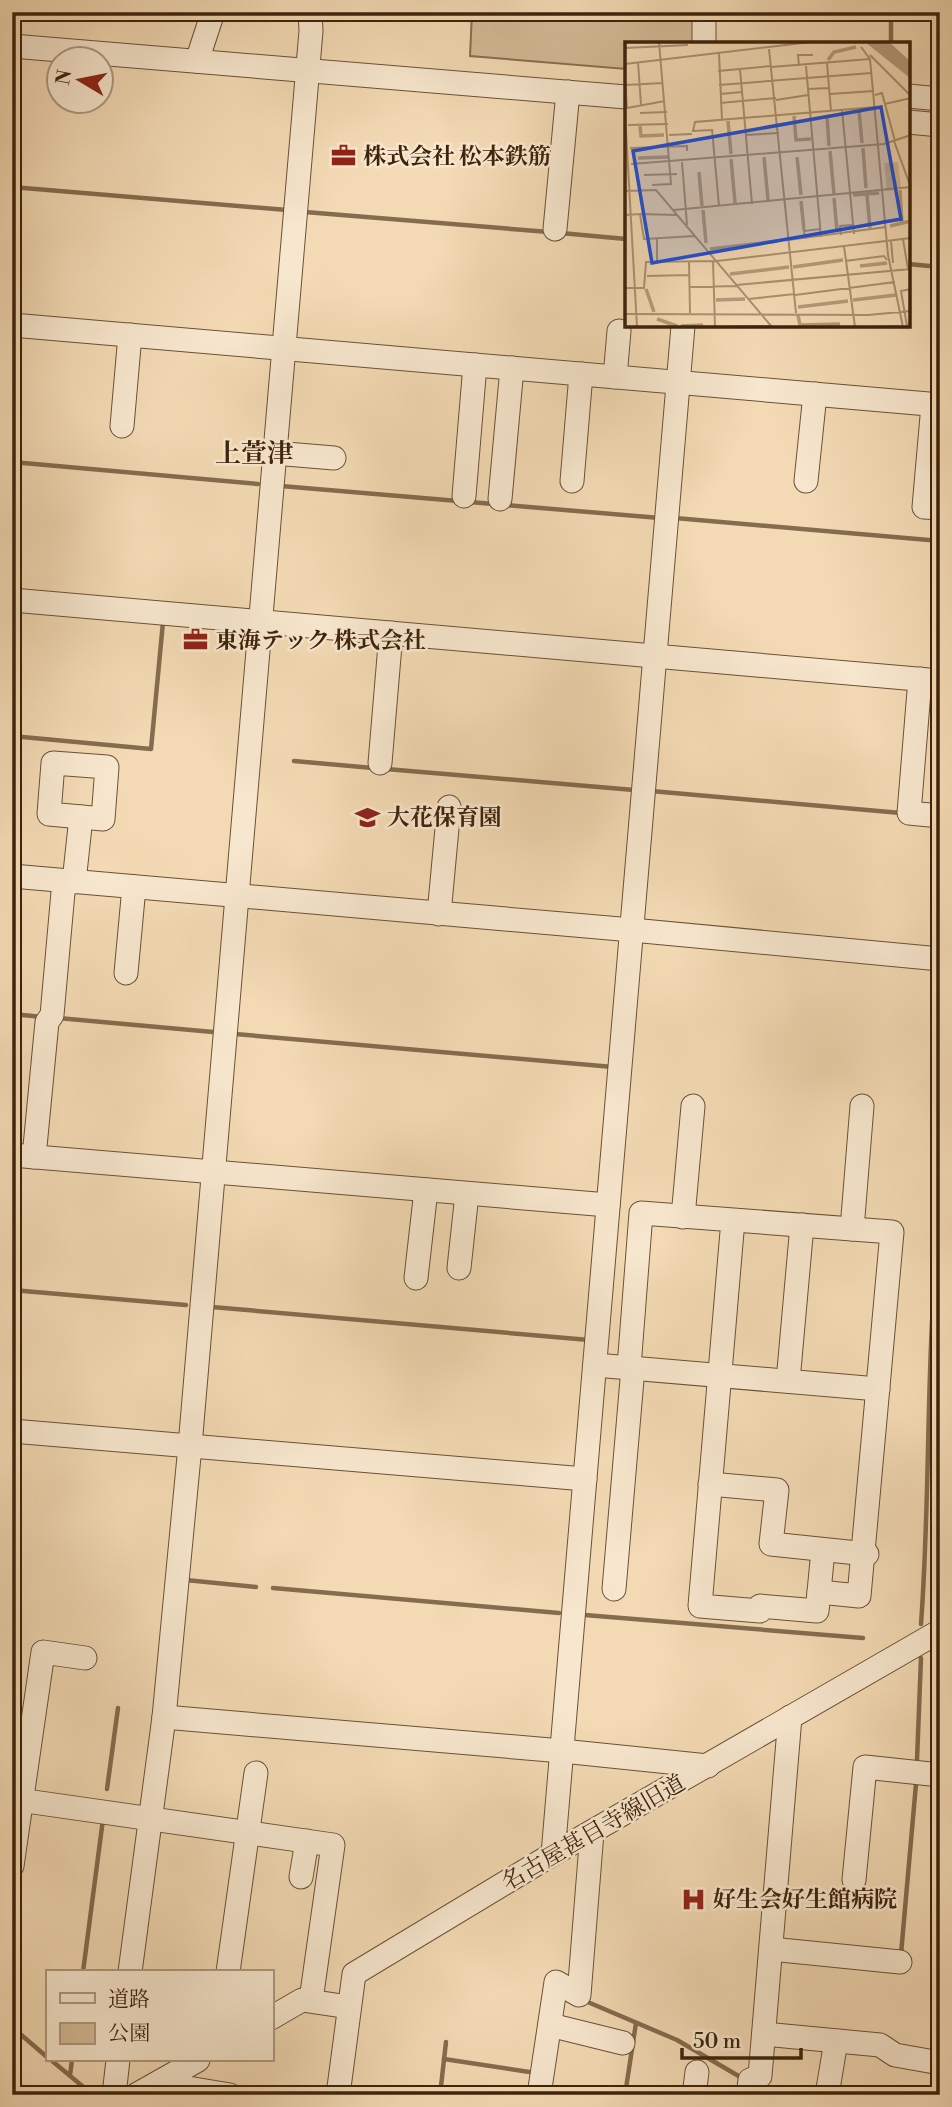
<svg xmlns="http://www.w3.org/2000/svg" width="952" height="2107" font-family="'Libre Bodoni','Noto Serif JP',serif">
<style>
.green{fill:#d4bb97;stroke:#896f51;stroke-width:2}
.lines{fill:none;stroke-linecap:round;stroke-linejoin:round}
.stream{stroke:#856c4e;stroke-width:4.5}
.minor-casing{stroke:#6b5135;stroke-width:25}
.minor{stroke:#f7e7ce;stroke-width:23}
.labels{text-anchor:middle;stroke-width:5;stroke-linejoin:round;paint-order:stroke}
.poi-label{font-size:23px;font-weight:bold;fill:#3e230b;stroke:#f7e7ce;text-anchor:start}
.street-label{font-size:23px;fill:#3e230b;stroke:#f7e7ce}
.quarter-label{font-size:26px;font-weight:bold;fill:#3e230b;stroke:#f7e7ce}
.inset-river{fill:none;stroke:#b59c7b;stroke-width:3.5}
.inset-road{fill:none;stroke:#ab9170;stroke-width:2}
.view{fill:#1d4ed8;fill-opacity:0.15;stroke:#1d4ed8;stroke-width:3.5}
.inset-edge{fill:none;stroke:#3e230b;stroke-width:3.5}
</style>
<rect width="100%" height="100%" fill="#f3dab4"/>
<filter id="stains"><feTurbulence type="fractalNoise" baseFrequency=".00286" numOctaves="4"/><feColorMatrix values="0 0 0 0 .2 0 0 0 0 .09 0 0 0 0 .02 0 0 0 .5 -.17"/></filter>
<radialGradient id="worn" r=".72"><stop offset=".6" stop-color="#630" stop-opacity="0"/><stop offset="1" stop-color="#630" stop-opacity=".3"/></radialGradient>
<polygon class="green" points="472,12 699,12 698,44 626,44 626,69 470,56"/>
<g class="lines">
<g class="stream">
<polyline points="891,44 891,12"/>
<polyline points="12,187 287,210"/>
<polyline points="305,212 549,232"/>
<polyline points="561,233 626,239"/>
<polyline points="908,264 940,267"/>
<polyline points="12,462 258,484"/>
<polyline points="281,486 458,501"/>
<polyline points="470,502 493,504"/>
<polyline points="505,505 660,518"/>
<polyline points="675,518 940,541"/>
<polyline points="12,736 151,749 163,622"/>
<polyline points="294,761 373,768"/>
<polyline points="386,769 634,790"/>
<polyline points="651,791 901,813"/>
<polyline points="12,1014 43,1017"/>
<polyline points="58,1018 213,1032"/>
<polyline points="235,1034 613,1067"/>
<polyline points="12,1290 186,1305"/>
<polyline points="212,1307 589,1340"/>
<polyline points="186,1580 256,1587"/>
<polyline points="273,1588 559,1613"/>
<polyline points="585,1615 863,1638"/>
<path d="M921,1624C931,1490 925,1354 940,1220"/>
<polyline points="917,1760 921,1658"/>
<polyline points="107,1789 118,1708"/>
<polyline points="901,1954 916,1784"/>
<polyline points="83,1972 103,1819"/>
<polyline points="583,2000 677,2040 742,2078"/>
<polyline points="12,2027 47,2057"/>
<polyline points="444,2059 536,2073"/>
<polyline points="51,2060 93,2095"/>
<polyline points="70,2075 72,2060"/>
<polyline points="440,2095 446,2042"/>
<polyline points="625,2095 636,2023"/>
</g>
<defs>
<g id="minor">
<polyline points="704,44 704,12"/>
<polyline points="12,46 626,97"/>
<polyline points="197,61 213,12"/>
<polyline points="908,96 940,99"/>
<polyline points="908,122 940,125"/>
<polyline points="555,229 568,92"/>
<polyline points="12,325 940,405"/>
<polyline points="615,377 619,331"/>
<polyline points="933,405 924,507 940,508"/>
<polyline points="122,426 130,335"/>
<polyline points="274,453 334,458"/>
<polyline points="572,481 581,374"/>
<polyline points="806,481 815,394"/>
<polyline points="464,496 475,365"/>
<polyline points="500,499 512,368"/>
<polyline points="12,600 940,681"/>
<polyline points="920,679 909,813 940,816"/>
<polygon points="53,763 107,767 103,819 49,814"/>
<polyline points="380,763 391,633"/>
<polyline points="12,876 632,930 940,959"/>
<polyline points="74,882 81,817"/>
<polyline points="439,914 449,807"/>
<polyline points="126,973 134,887"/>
<polyline points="12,1155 608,1205"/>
<polyline points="34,1157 47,1022 52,1015 64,881"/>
<polyline points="683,1217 693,1106"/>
<polyline points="852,1229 862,1106"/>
<polyline points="459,1268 467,1194"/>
<polyline points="416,1278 426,1190"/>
<polyline points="595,1365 878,1389"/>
<polyline points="629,1367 641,1213 892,1232 859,1596 819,1592 817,1611 760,1606 760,1611 700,1606 733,1220"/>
<polyline points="788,1381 802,1225"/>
<polyline points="12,1431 585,1479"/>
<polyline points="710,1484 777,1490 771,1544 867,1554"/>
<polyline points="614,1589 633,1368"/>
<polyline points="819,1592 823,1550"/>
<polyline points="164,1717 562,1751 708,1766"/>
<polyline points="12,1799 333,1845 311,2000"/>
<polyline points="553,1854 683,326"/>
<polyline points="12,1866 43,1652 85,1658"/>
<polyline points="301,1877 307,1841"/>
<polyline points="854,1880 865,1767 940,1775"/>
<polyline points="771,1949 900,1962"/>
<polyline points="130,1972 164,1717 190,1446 311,31 310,12"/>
<polyline points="228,1972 256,1773"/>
<polyline points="271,2018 302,2000 349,2007"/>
<polyline points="550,2025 623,2043"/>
<polyline points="764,2034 880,2045 895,2055 940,2063"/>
<polyline points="158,2083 230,2095"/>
<polyline points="114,2095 118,2060"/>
<polyline points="136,2095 198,2060"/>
<polyline points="338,2095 354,1974 553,1854 940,1631"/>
<polyline points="539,2095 556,1982 579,1995 592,1832"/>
<polyline points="694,2095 697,2072"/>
<polyline points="748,2095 750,2080 760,2076 790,1717"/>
<polyline points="827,2095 836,2041"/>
</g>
</defs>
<use href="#minor" class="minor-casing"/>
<use href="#minor" class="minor"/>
</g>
<defs>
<symbol id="office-bare" viewBox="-9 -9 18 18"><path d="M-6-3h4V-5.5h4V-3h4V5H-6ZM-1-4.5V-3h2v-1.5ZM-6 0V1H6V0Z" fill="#8f2418" stroke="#f7e7ce" stroke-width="2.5" paint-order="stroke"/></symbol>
<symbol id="school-bare" viewBox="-9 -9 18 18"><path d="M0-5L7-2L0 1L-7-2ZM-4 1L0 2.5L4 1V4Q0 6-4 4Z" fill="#8f2418" stroke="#f7e7ce" stroke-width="2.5" paint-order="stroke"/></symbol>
<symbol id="hospital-bare" viewBox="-9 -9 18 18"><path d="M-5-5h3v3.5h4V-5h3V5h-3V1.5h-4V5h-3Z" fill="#8f2418" stroke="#f7e7ce" stroke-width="2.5" paint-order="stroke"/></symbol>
</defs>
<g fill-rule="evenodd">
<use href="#office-bare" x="326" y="138" width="35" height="35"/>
<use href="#office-bare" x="178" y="622" width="35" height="35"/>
<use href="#school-bare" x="350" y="800" width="35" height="35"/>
<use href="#hospital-bare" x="676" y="1882" width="35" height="35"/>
</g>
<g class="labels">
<g class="poi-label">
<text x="363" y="164">株式会社 松本鉄筋</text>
<text x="215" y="648">東海テック 株式会社</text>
<text x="387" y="825">大花保育園</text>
<text x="713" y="1907">好生会好生館病院</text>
</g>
<g class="street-label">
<text transform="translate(593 1832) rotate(-30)" y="8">名古屋甚目寺線旧道</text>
</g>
<g class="quarter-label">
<text x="254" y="462">上萱津</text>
</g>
</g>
<g transform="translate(625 42)">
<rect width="285" height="285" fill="#f3dab4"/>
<path d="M273,120L276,146L262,149L259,121Z" fill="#d4bb97"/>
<path d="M240,0H264L285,19V36Z" fill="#b59c7b"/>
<path class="inset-river" d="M203,18L209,10L231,5M234,68L237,101M169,74L171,98L186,97M202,74L204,104M103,79L106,112M15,84L16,94L39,93M238,106L241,146M205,109L209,152M139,115L143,158M172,115L176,153M13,116L43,115M106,117L110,161M74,130L77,164M275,148L277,182M228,153L254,151M242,153L245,186M209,156L212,189M176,159L179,188M78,168L81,201M265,184L286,179M85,207L153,199M235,224L262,221M168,225L218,218M105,232L164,225M21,247L29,270M91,258L120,257M228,258L271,253M173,265L223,259M173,273L175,283L215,282M32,277L52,284M56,284L78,283"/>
<path class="inset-road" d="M236,5L245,17L263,213L278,285M0,6L63,3M144,7L171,271M94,11L97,78M245,13L286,54M13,20L16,63M202,21L206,69M0,22L186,0M174,24L173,13H188M181,24L196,195M146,25L245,17M115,27L127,162M93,29L146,24M0,35L2,67M0,43L38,41M94,43L246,31M183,47L204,46M95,52L117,50M205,52L249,49M250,53L257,51L270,99M151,58L183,53M95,61L151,56M260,62L286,56M2,66L40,59M217,68L229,192M0,71L12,285M15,71L42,70M3,83L43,82M87,87L94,164M87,88L68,89L70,80L251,65M44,93L67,92M120,93L154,91M269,99L286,146M5,106L62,104V109M57,120L62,183M6,122L259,102L286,93M19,133L52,132M27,143L46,142L34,0M0,149L31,148L147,285M49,168L286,145M15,172L52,173M0,173L15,172L19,197L70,194M216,193L215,184L228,183M32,197V220M180,197L179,189L195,187M278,197L283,227M163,198L261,185M266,199L268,221M219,204L230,285M88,219L90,285M220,219L259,214L262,218M64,220L65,271M22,234L64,233M111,243L286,227M64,245L113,244M0,246H19L21,220L92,219L286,196M286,247L276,249L282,284H286M170,253L270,240M124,257L170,252M0,272L243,273L286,269M79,285L146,284M249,285L278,284"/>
<path class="view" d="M256,65L276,177L27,221L8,109Z"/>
<rect width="285" height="285" class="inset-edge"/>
</g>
<rect width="952" height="2107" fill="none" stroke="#f3dab4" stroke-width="42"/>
<rect x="14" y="14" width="924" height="2079" fill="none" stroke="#3e230b" stroke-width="3.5"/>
<rect x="21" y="21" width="910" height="2065" fill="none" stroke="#3e230b" stroke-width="2"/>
<rect x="46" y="1970" width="228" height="91" fill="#f7e7ce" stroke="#ad9980" stroke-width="2"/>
<rect x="60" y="1993" width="35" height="10" fill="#f7e7ce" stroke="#ad9980" stroke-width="2"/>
<text x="108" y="2006" font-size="21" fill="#3e230b">道路</text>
<rect x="60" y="2023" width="35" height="21" fill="#d4bb97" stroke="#ad9980" stroke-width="2"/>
<text x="108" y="2040" font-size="21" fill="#3e230b">公園</text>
<g transform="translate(80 80) rotate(280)"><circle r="33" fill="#f7e7ce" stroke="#ad9980" stroke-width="2"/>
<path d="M0-5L12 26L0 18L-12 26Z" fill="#8f2418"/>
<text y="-10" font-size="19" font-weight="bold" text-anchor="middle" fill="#3e230b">N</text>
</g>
<path d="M682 2048v10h119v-10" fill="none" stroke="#3e230b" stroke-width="3.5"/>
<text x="693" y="2048" font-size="21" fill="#3e230b" stroke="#f7e7ce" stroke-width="5" paint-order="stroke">50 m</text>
<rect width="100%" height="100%" filter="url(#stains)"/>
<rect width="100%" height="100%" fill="url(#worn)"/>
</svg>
